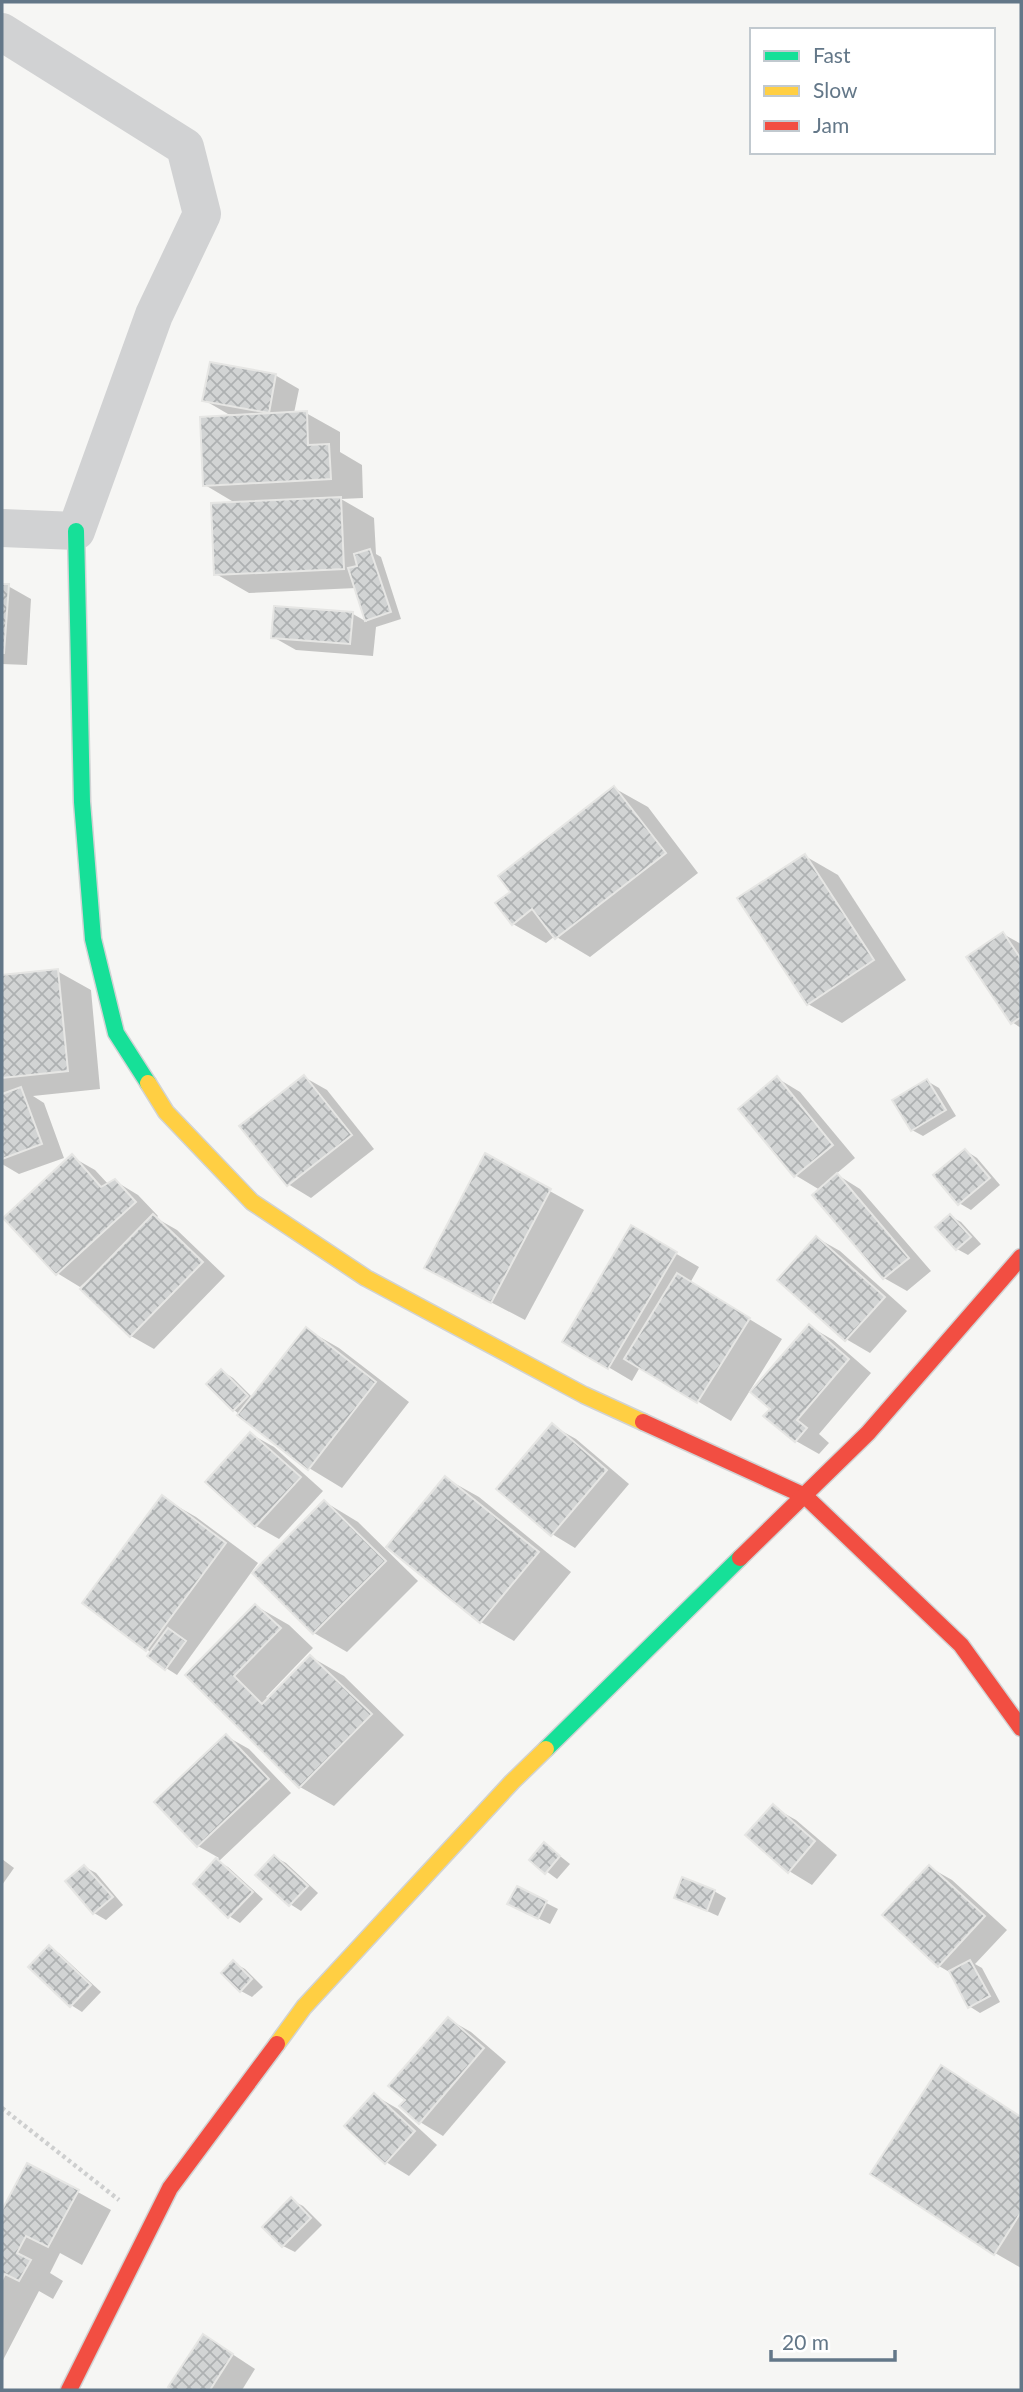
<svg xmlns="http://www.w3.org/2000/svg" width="1023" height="2392" font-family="Lato,sans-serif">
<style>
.shadow{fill:#0003}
.building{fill:url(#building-cross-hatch);stroke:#e6e6e4;stroke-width:2}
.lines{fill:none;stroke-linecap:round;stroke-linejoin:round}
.fast-casing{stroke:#d1d3d4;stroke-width:19}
.slow-casing{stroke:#d1d3d4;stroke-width:19}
.jam-casing{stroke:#d1d3d4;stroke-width:19}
.path{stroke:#cecfcf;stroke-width:4.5;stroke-dasharray:3.5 3.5;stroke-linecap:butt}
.street{stroke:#d1d2d3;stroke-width:38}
.fast{stroke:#16e098;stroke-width:16}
.slow{stroke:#ffcf43;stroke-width:16}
.jam{stroke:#f24e42;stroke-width:16}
</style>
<defs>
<pattern id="building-cross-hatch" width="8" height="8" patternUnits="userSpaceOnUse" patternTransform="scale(1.75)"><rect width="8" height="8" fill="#d2d4d4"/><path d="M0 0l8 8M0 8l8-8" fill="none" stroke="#aeb1b2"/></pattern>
</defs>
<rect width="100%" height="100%" fill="#f6f6f4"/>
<g class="shadow">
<polygon points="275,375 299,389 294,413 306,413 340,432 340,452 362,465 363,498 341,499 374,518 376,554 381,557 401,619 376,627 373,656 296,650 273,637 353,614 367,622 356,588 249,593 216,574 237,504 205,485 237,415 228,414 204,400"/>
<polygon points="2,586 8,586 31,599 27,665 2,664"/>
<polygon points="614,788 648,807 698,873 590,957 555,936 546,943 513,924 512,892"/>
<polygon points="805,856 838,875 906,980 842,1023 808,1004"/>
<polygon points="1003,934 1021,944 1021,1028 1012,1022"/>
<polygon points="57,971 91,990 100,1089 33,1096 44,1103 64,1158 19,1174 2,1164 2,1096 4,1096 2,1095 2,977"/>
<polygon points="304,1077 327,1090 374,1149 311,1198 288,1184"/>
<polygon points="777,1078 800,1092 855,1158 836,1174 860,1189 931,1271 907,1291 884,1278 820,1190 795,1175"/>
<polygon points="927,1081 939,1088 956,1116 923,1136 912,1130"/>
<polygon points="966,1151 977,1158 1000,1185 971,1210 959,1203"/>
<polygon points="486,1156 584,1210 525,1320 460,1286"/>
<polygon points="72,1157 95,1170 109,1185 115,1181 138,1195 158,1216 156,1218 177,1230 225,1276 154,1349 131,1336 83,1289 96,1276 94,1274 80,1287 57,1273"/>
<polygon points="950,1216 961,1222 981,1244 968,1255 957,1249"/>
<polygon points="632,1228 699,1267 690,1283 782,1339 731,1421 640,1367 632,1381 564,1341"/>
<polygon points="817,1238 840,1251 907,1311 870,1353 846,1339 780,1280"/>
<polygon points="809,1326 833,1340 871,1373 819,1434 829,1443 819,1454 796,1441 772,1409"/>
<polygon points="306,1329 339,1348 409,1402 342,1488 309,1468 234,1410 222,1371 233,1378 253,1398"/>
<polygon points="553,1426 576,1439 629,1484 575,1548 552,1534"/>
<polygon points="251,1434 274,1447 323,1491 279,1539 256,1526 207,1482"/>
<polygon points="445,1478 479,1497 571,1572 514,1641 481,1622"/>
<polygon points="163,1498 196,1517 258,1563 177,1675 166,1668 147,1649"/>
<polygon points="325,1502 358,1522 418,1581 347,1652 314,1633"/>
<polygon points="256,1606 289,1625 313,1648 266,1697 269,1699 311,1657 344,1676 404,1735 334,1806 300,1787 187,1675"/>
<polygon points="226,1736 249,1749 291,1793 218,1862 228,1867 263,1899 240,1923 229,1916 195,1884 219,1858 198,1846"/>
<polygon points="773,1807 796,1820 837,1855 812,1885 789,1871"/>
<polygon points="545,1844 570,1864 557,1879 531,1860"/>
<polygon points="275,1857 286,1863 318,1893 301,1911 290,1904"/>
<polygon points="2,1859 14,1868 2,1885"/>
<polygon points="85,1867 96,1873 123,1905 106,1920 94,1913 67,1881"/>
<polygon points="929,1867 952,1880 1007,1930 975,1964 982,1968 1000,2002 980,2013 969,2006 951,1973 939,1966"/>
<polygon points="517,1888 558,1909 550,1924 521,1910"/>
<polygon points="714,1891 726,1898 718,1916 676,1897"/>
<polygon points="49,1947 60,1954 101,1992 82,2012 71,2005"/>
<polygon points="234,1963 245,1969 263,1987 252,1997 241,1991"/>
<polygon points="448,2019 471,2032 506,2062 443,2136 420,2122 407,2100"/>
<polygon points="942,2068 1021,2117 1021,2268 995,2253"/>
<polygon points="374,2095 398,2109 437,2145 409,2176 386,2162"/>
<polygon points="28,2165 111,2210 82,2265 60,2253 50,2273 63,2281 53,2299 39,2291 2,2362 2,2214"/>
<polygon points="291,2200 303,2206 322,2225 295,2252 283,2246"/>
<polygon points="226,2350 255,2369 242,2390 175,2390 170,2387"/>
</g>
<g class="building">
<polygon points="210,362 276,374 269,413 202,401"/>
<polygon points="307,411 308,445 329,444 331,479 203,486 200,417"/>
<polygon points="341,497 344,569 214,575 211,503"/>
<polygon points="370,549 391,612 365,621 348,568 357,566 354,554"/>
<polygon points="2,584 9,584 4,653 2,653"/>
<polygon points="274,606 353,612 350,644 271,638"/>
<polygon points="614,786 666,853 555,939 532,909 512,925 495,903 510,892 498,876"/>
<polygon points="805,854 874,960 807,1005 737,898"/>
<polygon points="1003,932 1021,959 1021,1017 1011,1024 966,957"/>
<polygon points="58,969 68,1071 2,1078 2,975"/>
<polygon points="304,1075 352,1135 287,1186 239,1126"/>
<polygon points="777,1076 833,1145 794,1177 738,1109"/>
<polygon points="927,1079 946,1110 911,1131 892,1100"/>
<polygon points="21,1087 42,1144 2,1159 2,1094"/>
<polygon points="965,1149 990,1178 958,1205 933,1175"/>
<polygon points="485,1153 551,1189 491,1303 424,1268"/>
<polygon points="72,1154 101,1187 115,1179 136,1202 56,1275 3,1218"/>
<polygon points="837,1173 909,1258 883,1279 812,1195"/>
<polygon points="153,1214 203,1262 130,1337 80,1289"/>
<polygon points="950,1214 971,1237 956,1250 935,1227"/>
<polygon points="631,1225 677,1252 608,1369 562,1342"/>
<polygon points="816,1236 885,1297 845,1341 777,1280"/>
<polygon points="677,1273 750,1318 697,1403 624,1359"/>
<polygon points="809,1324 849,1359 797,1420 807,1428 795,1442 763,1416 770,1409 750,1392"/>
<polygon points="306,1327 376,1382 308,1470 237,1415"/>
<polygon points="221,1369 248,1396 233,1411 206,1384"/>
<polygon points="552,1423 607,1470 551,1536 496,1489"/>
<polygon points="250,1432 301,1477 255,1527 205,1482"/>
<polygon points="445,1476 539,1552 480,1623 386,1547"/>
<polygon points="162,1495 226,1543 146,1651 82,1603"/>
<polygon points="324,1500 386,1561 313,1634 252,1573"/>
<polygon points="255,1604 281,1628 234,1676 262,1704 310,1655 372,1714 299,1788 185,1675"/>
<polygon points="168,1628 186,1641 165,1670 147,1656"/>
<polygon points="226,1734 269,1779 197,1847 154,1802"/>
<polygon points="773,1804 815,1841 788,1873 745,1835"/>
<polygon points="544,1842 560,1856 545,1874 529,1860"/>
<polygon points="274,1855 308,1886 289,1906 255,1875"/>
<polygon points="216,1858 253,1892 228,1918 193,1884"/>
<polygon points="84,1865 113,1897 93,1914 65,1881"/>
<polygon points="929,1865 985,1916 938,1967 882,1915"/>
<polygon points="682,1877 715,1890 707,1911 674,1898"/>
<polygon points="517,1886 547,1901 538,1919 507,1904"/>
<polygon points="49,1945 91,1985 70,2007 28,1967"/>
<polygon points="233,1960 252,1979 240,1992 221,1973"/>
<polygon points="970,1960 990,1996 968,2008 949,1971"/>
<polygon points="448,2017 484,2048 419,2124 399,2106 405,2100 388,2086"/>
<polygon points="941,2065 1021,2117 1021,2212 994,2255 870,2174"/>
<polygon points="374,2093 415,2131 385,2164 344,2126"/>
<polygon points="27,2163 79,2190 48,2247 26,2236 17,2253 31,2260 19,2281 5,2274 2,2280 2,2210"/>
<polygon points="291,2197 311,2218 282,2247 262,2227"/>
<polygon points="203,2334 233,2354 210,2390 172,2390 168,2387"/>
</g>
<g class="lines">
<defs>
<g id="fast">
<polyline points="76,531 82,802 93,939 116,1033 148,1083"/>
<polyline points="546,1749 740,1558"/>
</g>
<g id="slow">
<polyline points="148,1083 166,1112 252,1202 366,1278 584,1395 643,1422"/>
<polyline points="277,2044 304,2007 512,1782 546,1749"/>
</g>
<g id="jam">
<polyline points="643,1422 805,1496 961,1645 1021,1728"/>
<polyline points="740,1558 868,1433 1021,1257"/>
<polyline points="69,2390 170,2188 277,2044"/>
</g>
</defs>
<use href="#fast" class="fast-casing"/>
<use href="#slow" class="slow-casing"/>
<use href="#jam" class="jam-casing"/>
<polyline class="path" points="2,2108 119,2200"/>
<polyline class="street" points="2,32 185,147 202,214 154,315 76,531 2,528"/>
<use href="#fast" class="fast"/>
<use href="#slow" class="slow"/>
<use href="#jam" class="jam"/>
</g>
<rect width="1023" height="2392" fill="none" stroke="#637788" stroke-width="7"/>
<rect x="750" y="28" width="245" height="126" fill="#ffffff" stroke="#c1c9cf" stroke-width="2"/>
<rect x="764" y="51" width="35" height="10" fill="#16e098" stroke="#c1c9cf" stroke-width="2"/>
<text x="813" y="63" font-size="21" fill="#637788">Fast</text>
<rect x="764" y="86" width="35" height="10" fill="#ffcf43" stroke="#c1c9cf" stroke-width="2"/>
<text x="813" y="98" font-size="21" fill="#637788">Slow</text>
<rect x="764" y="121" width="35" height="10" fill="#f24e42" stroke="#c1c9cf" stroke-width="2"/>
<text x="813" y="133" font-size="21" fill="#637788">Jam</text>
<path d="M771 2350v10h124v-10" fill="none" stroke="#637788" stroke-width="3.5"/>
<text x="782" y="2350" font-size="21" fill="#637788" stroke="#ffffff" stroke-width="5" paint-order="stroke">20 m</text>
</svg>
